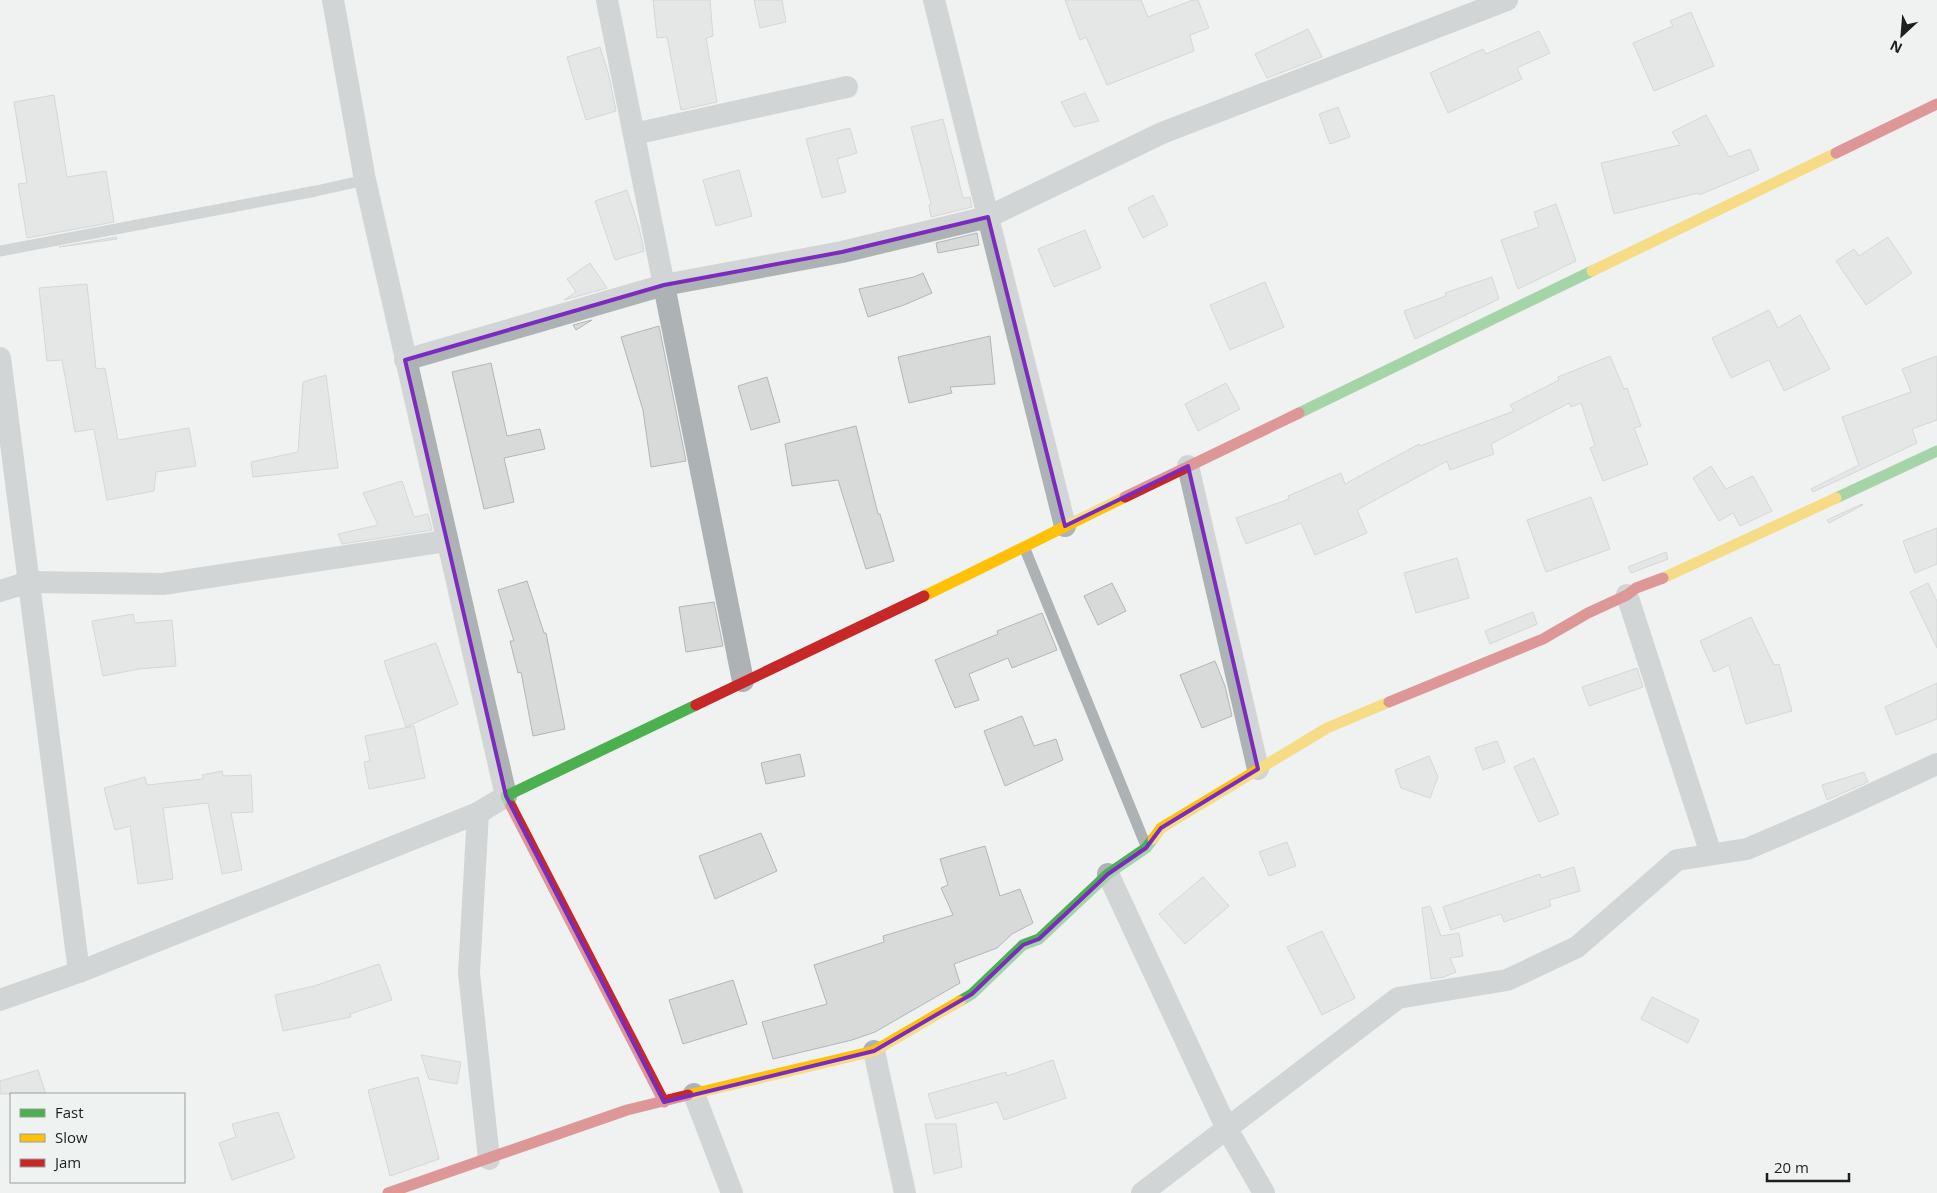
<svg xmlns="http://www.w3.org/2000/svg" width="1937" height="1193" font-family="'Open Sans',sans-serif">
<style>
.building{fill:#d8dad9;stroke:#b4b6b5}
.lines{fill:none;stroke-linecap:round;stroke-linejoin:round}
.lane{stroke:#adb2b4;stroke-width:11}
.street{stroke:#adb2b4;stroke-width:22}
.fast{stroke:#4caf50;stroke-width:11}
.slow{stroke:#ffc107;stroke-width:11}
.jam{stroke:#c62828;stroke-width:11}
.marked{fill:none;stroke:#7b2cbf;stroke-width:4;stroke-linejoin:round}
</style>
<rect width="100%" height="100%" fill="#eff2f1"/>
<g class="building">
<polygon points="653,0 710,0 713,36 706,38 717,102 681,110 667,37 657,38"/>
<polygon points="754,0 782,0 786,22 760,28"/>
<polygon points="1065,0 1141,0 1148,17 1193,0 1198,0 1209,28 1190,35 1194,51 1107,85 1086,37 1080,40"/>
<polygon points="1691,12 1714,66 1654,91 1633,43 1673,26 1670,21"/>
<polygon points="1308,29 1322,57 1267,78 1255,54"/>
<polygon points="1539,31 1550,53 1517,68 1522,79 1448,113 1430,73 1483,49 1486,54"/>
<polygon points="600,47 609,76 616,111 586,120 567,57"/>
<polygon points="1085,93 1099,121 1074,127 1061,102"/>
<polygon points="54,95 67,177 106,171 114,222 27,238 18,184 27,183 14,102"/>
<polygon points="1338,107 1350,137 1330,144 1319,114"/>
<polygon points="1706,115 1729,157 1750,149 1759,170 1699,195 1698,193 1614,214 1601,163 1680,145 1672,132"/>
<polygon points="943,119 963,198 970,197 972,207 931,217 929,205 931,204 911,127"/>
<polygon points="850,128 857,153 837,159 846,192 822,198 806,139"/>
<polygon points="739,170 752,216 716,226 703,180"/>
<polygon points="627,190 639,228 644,251 615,260 595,201"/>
<polygon points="1153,195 1168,225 1143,238 1128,208"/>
<polygon points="1556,204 1576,261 1518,289 1501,240 1539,227 1534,212"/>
<polygon points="1085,230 1101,268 1054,287 1038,249"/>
<polygon points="977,233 979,245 938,253 936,243"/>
<polygon points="116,237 117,239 59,247"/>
<polygon points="1888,237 1912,273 1866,305 1836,261 1854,249 1859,256"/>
<polygon points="590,263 607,288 564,300 576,292 567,279"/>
<polygon points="923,273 932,293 904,305 868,317 859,289 914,277"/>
<polygon points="1492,277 1499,299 1415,339 1404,311 1446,296 1445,293"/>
<polygon points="1265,282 1284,327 1230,350 1210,305"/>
<polygon points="87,284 96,369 105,368 118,440 189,428 196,466 156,472 154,491 107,500 94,429 75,432 62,360 47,361 39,288"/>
<polygon points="1769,310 1778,328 1800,315 1830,369 1784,391 1769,360 1731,378 1712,338"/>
<polygon points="592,320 576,330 573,325"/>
<polygon points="659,326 686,461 651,467 643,410 621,337"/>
<polygon points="990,336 995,384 950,387 952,393 909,403 898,357"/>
<polygon points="1610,356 1624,389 1627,388 1641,426 1634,428 1648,464 1603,481 1590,448 1595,446 1581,403 1571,407 1569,403 1491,444 1494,454 1450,470 1447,461 1357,510 1367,533 1315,555 1301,523 1246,544 1236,518 1289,499 1288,496 1341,473 1345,484 1419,444 1420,446 1514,411 1510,405 1559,380 1558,377"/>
<polygon points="1937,356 1937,420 1912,429 1917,443 1813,492 1811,489 1859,465 1842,417 1911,392 1902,369"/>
<polygon points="491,363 507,436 540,429 545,449 504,458 514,502 484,509 452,372"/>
<polygon points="326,375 338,468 253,477 251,462 298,452 303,382"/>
<polygon points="767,377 780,422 751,430 738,386"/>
<polygon points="1226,383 1240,409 1198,431 1185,404"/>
<polygon points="856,426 878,514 880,514 894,561 866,569 838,480 792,486 785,444"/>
<polygon points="1711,466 1726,489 1753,476 1772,511 1740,526 1733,513 1719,521 1693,478"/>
<polygon points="402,481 414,517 428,514 432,530 342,544 338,534 378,525 363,493"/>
<polygon points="1591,497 1610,549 1546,572 1527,520"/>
<polygon points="1862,504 1863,505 1829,523 1827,520"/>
<polygon points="1937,528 1937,564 1915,573 1903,541"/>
<polygon points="1666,552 1668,559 1631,573 1628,567"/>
<polygon points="1457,558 1469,598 1416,613 1404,573"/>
<polygon points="527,581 544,633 546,633 565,729 533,736 521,672 518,673 510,641 514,641 498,590"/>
<polygon points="1112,583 1126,611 1098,625 1084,596"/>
<polygon points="1928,583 1937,601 1937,648 1910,592"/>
<polygon points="714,602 723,646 686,652 679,607"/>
<polygon points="1533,612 1537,624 1490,644 1485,631"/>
<polygon points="1042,613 1057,650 1012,668 1008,658 969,674 979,700 955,708 935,660 998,634 997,631"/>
<polygon points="133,614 135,623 172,620 176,666 139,669 103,676 92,621"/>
<polygon points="1751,617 1774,665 1779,664 1792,711 1746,724 1729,665 1714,672 1700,641"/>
<polygon points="436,643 458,704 406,727 384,661"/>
<polygon points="1215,661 1225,686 1232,716 1202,728 1180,675"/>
<polygon points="1637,668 1643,687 1589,706 1582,687"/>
<polygon points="1937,683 1937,719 1896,735 1885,707"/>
<polygon points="1022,716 1034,746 1056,739 1063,760 1005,786 984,731"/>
<polygon points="414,726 425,778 369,789 364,762 370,761 365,736"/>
<polygon points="1497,741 1505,762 1483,770 1475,748"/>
<polygon points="800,754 805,776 766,784 761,763"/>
<polygon points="1429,756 1438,777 1430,798 1401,788 1395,770"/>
<polygon points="1534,758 1559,814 1539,822 1514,767"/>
<polygon points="222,771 223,776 251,775 253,812 231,813 242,870 222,874 208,803 163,808 173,879 138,884 130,826 115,830 104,788 145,777 147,785 203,779 202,775"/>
<polygon points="1864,772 1868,782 1827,800 1822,785"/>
<polygon points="761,833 777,871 715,899 699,856"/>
<polygon points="1287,842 1296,866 1269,876 1259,852"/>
<polygon points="985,846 1000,896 1020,889 1033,923 1012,934 997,948 954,964 960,983 875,1032 852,1040 773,1059 762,1022 827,1004 814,965 884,942 883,936 953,915 941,888 948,885 940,859"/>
<polygon points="1574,867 1580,891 1549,900 1551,906 1504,922 1501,914 1451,930 1443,907 1540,874 1541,878"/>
<polygon points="1203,877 1229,906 1185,944 1159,914"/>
<polygon points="1430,906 1441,936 1459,933 1463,956 1450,958 1456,972 1444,977 1431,979 1422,908"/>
<polygon points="1322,931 1355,998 1322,1015 1287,947"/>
<polygon points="379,964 392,1000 350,1014 351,1017 283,1031 275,995 314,986"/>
<polygon points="733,980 747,1024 683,1044 669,1000"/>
<polygon points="1652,997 1699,1020 1688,1043 1641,1019"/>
<polygon points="421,1055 461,1062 457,1084 429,1079"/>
<polygon points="1053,1060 1066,1098 1004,1120 997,1102 936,1119 928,1094 1006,1072 1007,1076"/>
<polygon points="38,1070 46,1094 0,1094 0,1081"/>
<polygon points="418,1077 439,1159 390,1176 368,1090"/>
<polygon points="278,1112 295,1158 232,1180 219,1143 236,1137 232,1124"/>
<polygon points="925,1124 956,1124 962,1167 934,1174"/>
</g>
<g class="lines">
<g class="lane">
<polyline points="0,251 316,191 365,180"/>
<polyline points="1025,549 1146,846"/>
</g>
<g class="street">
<polyline points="607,0 743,681"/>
<polyline points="934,0 1065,526"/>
<polyline points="634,134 847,87"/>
<polyline points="0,358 79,972"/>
<polyline points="405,360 664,285 842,252 988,217 1162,133 1507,0"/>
<polyline points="1188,466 1258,769"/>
<polyline points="0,591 29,582 163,584 446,541"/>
<polyline points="1627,595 1711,854"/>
<polyline points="478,813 469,973 489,1159"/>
<polyline points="1108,874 1227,1129 1264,1193"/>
<polyline points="0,1000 79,972 478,813 506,796 365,180 333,0"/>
<polyline points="874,1051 905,1193"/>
<polyline points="694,1094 732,1193"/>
<polyline points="1142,1193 1398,998 1507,980 1577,947 1677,860 1747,849 1831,813 1937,764"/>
</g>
<g class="fast">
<polyline points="1299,413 1592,271"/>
<polyline points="1836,498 1937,451"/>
<polyline points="511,806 506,796 696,705"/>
<polyline points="960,1001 972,994 1023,945 1039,939 1108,874 1146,848 1153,839"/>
</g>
<g class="slow">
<polyline points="1592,271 1836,153"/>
<polyline points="1663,578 1836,498"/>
<path d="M924,596C991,564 1057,530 1125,497"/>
<polyline points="1153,839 1161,828 1327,728 1389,702"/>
<polyline points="688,1095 874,1051 960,1001"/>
</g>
<g class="jam">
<polyline points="1836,153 1937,104"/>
<polyline points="1125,497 1299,413"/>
<polyline points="1389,702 1543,639 1588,613 1627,595 1636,588 1663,578"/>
<polyline points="696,705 924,596"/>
<polyline points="511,806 664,1102"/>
<polyline points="388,1193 627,1110 688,1095"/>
</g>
</g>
<path d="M0 0H1937V1193H0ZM988,217L1065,526L1188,466L1258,769L1161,828L1146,848L1108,874L1039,939L1023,945L972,994L874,1051L664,1102L506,796L405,360L664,285L842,252Z" fill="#eff2f1" fill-opacity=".55" fill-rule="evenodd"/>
<path class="marked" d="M988,217L1065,526L1188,466L1258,769L1161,828L1146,848L1108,874L1039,939L1023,945L972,994L874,1051L664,1102L506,796L405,360L664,285L842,252Z"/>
<rect x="10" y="1093" width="175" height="90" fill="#eef3f2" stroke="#9a9e9d"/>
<rect x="20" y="1109" width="25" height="8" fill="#4caf50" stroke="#9a9e9d"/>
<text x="55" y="1118" font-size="15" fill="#1d1e1e">Fast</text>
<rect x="20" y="1134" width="25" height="8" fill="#ffc107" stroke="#9a9e9d"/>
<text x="55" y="1143" font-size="15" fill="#1d1e1e">Slow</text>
<rect x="20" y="1159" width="25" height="8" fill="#c62828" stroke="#9a9e9d"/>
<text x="55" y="1168" font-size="15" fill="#1d1e1e">Jam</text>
<g transform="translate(1902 35) rotate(206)" stroke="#eef3f2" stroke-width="4" paint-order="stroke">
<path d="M0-4L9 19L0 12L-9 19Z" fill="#1d1e1e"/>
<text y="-8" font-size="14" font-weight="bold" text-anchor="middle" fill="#1d1e1e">N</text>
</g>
<path d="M1767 1173v8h82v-8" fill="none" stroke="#1d1e1e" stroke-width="2.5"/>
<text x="1774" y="1173" font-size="15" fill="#1d1e1e" stroke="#eef3f2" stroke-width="4" paint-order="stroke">20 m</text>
</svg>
